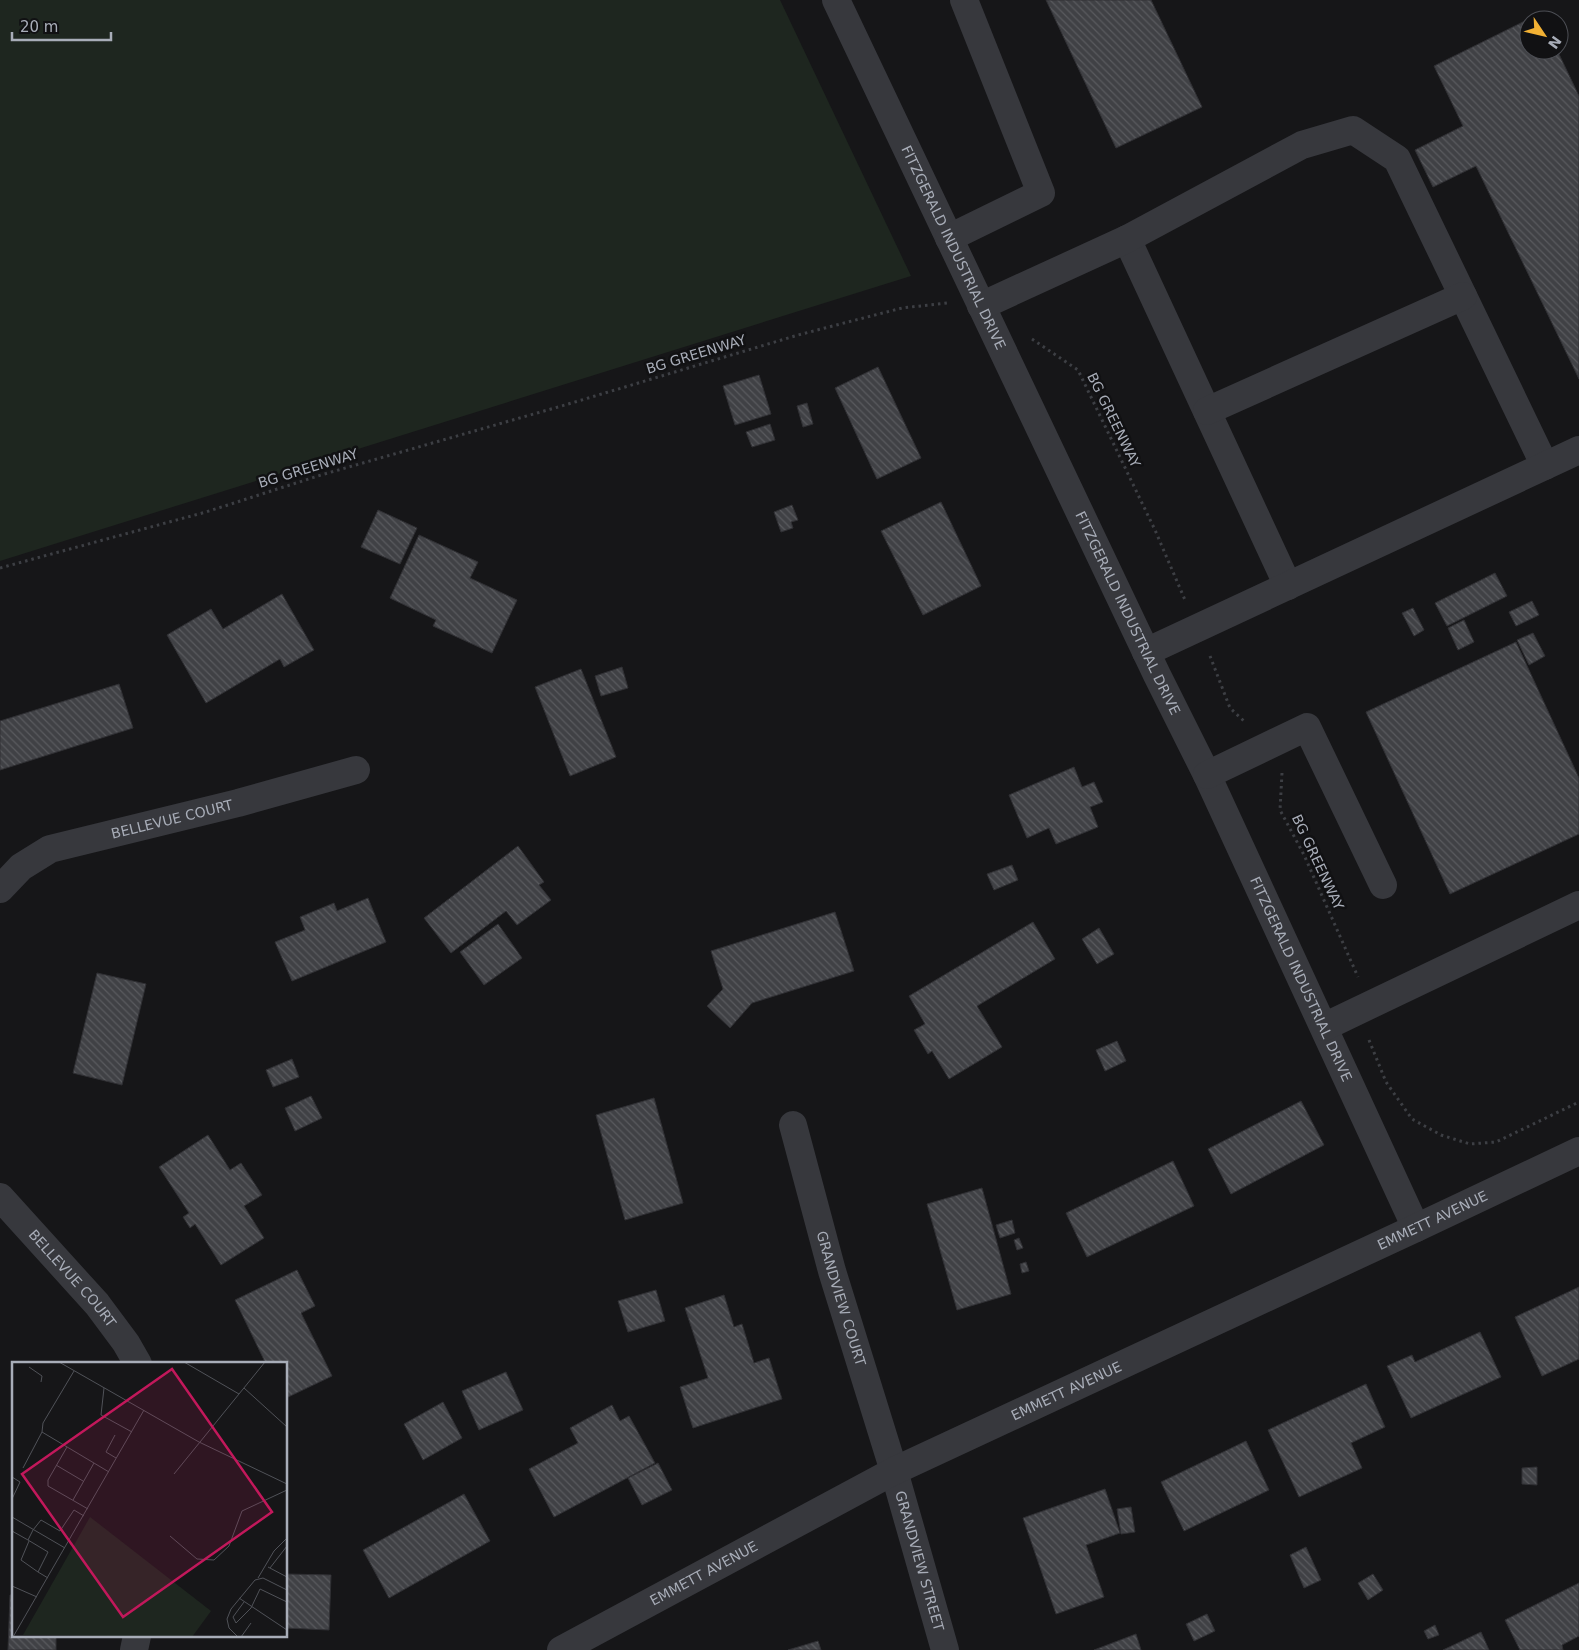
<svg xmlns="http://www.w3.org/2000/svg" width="1579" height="1650" font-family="'DejaVu Sans',sans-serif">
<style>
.green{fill:#1e261f}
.building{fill:url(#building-back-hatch);stroke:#303034}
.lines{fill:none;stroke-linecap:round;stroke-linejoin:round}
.path{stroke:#3d3f44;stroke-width:3;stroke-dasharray:2.5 4;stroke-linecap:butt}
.minor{stroke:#37383d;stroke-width:28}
.labels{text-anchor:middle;stroke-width:5;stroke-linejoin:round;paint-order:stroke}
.street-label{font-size:14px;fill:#a8adb8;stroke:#111113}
.inset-road{fill:none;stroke:#505258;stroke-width:1}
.view{fill:#c2185b;fill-opacity:0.15;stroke:#c2185b;stroke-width:2.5}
.inset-edge{fill:none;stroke:#a8adb8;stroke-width:2.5}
</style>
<defs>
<pattern id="building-back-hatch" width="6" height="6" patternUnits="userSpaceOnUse" patternTransform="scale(1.25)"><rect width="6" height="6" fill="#404145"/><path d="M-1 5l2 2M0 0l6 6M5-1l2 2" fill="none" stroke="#595a5e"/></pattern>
</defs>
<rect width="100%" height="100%" fill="#161618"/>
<polygon class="green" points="0,0 780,0 911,276 0,561"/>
<g class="building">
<polygon points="1046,0 1151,0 1202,107 1116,148"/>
<polygon points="1539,14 1542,20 1529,20 1529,50 1557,50 1579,96 1579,379 1476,166 1433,187 1415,150 1463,126 1434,66"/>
<polygon points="878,367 921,458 877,479 835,388"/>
<polygon points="759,375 771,414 735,425 723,386"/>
<polygon points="807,403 813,424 803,427 797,406"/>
<polygon points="770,424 775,440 752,447 746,432"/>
<polygon points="941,502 981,586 923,615 881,531"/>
<polygon points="792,505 798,520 791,522 793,528 781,532 774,512"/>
<polygon points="378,510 417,528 400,564 361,547"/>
<polygon points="419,535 478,562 470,578 517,600 492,653 433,626 436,620 390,598"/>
<polygon points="1495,573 1507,596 1447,626 1435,603"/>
<polygon points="282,594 314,650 284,667 280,659 206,703 167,635 211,609 223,629"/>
<polygon points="1532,601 1539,615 1516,626 1509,612"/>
<polygon points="1413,608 1424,630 1414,636 1402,613"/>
<polygon points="1464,620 1474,642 1458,650 1448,628"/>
<polygon points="1533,633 1545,656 1529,665 1517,640"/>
<polygon points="1516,642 1579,778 1579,834 1450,894 1366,712"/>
<polygon points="622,667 628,688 601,696 595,676"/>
<polygon points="581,669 616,757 570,776 535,687"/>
<polygon points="119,684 133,728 0,770 0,721"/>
<polygon points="1074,767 1082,787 1094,782 1103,802 1090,807 1098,827 1056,844 1049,828 1027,838 1009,795"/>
<polygon points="518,846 544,882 539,885 551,900 517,925 506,911 451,953 424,918"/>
<polygon points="1012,865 1018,880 994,890 987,874"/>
<polygon points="368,898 386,942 292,981 275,942 305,930 300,917 334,903 337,911"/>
<polygon points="835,912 854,971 752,1003 730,1028 707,1006 723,989 711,951"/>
<polygon points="1033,922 1055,959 977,1006 1002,1047 949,1079 932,1051 928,1054 914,1030 925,1024 909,996"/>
<polygon points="498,924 522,958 484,985 460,952"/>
<polygon points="1099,928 1114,954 1097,964 1082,939"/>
<polygon points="97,973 146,984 122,1085 73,1073"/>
<polygon points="1117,1041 1126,1061 1105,1071 1096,1050"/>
<polygon points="292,1059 299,1077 273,1087 266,1070"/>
<polygon points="311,1096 322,1118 295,1131 285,1108"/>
<polygon points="654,1098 683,1203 625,1220 596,1115"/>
<polygon points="1301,1101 1324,1145 1231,1194 1208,1149"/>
<polygon points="208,1135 230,1170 241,1163 262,1195 244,1206 264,1238 221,1265 195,1224 190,1228 183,1217 189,1213 159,1167"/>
<polygon points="1173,1161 1194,1206 1087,1257 1066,1213"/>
<polygon points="982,1188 1011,1294 957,1310 927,1204"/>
<polygon points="1012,1220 1015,1233 1000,1238 996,1225"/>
<polygon points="1019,1238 1023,1248 1017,1250 1014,1240"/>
<polygon points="1026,1262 1029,1271 1022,1273 1020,1264"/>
<polygon points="297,1270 315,1306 301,1313 332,1376 286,1398 286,1364 266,1364 235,1300"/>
<polygon points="1579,1287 1579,1359 1542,1376 1515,1317"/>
<polygon points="656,1290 665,1321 628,1332 618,1301"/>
<polygon points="724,1295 734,1327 742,1324 754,1363 769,1358 782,1399 693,1428 680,1387 708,1378 685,1308"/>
<polygon points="1480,1332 1501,1377 1411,1418 1387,1366 1412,1355 1415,1362"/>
<polygon points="506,1372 523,1410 479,1430 462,1391"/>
<polygon points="1366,1384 1385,1427 1351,1443 1362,1468 1299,1497 1268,1430"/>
<polygon points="443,1402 462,1438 423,1460 404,1424"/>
<polygon points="612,1405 620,1421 629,1416 655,1463 554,1517 529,1469 578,1443 570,1428"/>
<polygon points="1246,1441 1269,1490 1184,1531 1161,1482"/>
<polygon points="658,1463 672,1490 642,1505 628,1478"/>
<polygon points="1537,1467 1537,1485 1522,1484 1522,1468"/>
<polygon points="1105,1489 1120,1533 1086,1545 1104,1597 1056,1614 1023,1518"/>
<polygon points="464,1494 490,1541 389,1598 363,1550"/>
<polygon points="1131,1507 1135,1532 1121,1534 1117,1509"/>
<polygon points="1306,1547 1321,1580 1304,1588 1290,1555"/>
<polygon points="286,1574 331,1575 329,1630 286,1628"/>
<polygon points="1373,1574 1383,1590 1368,1600 1358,1583"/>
<polygon points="1579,1583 1579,1636 1562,1645 1563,1650 1520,1650 1505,1620"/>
<polygon points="10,1595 14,1595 14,1636 56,1636 56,1650 8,1650"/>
<polygon points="1207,1614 1215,1631 1194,1641 1186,1624"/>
<polygon points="1435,1625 1439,1635 1428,1639 1424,1631"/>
<polygon points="1481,1632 1489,1650 1443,1650"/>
<polygon points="1136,1634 1141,1650 1094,1650"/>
<polygon points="818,1641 821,1650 788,1650"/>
</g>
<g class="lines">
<g class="path">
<polyline points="1032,339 1078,370 1155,530 1185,600"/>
<polyline points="0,568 206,512 321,475 565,405 798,335 902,308 947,303"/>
<polyline points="1210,656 1230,708 1245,722"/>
<polyline points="1282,773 1280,810 1304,855 1358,977"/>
<polyline points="1369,1040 1386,1082 1412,1119 1441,1135 1470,1144 1496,1142 1579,1102"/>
</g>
<g class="minor">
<path id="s1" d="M836,0L1157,675L1207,775L1416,1228"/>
<polyline points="949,238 1041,193 964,0"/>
<polyline points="1127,239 1288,586"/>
<polyline points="981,306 1127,239 1302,145 1353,130 1397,159 1545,466"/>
<polyline points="1207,411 1463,296"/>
<polyline points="1146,652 1579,450"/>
<polyline points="1207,775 1307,727 1383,885"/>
<path id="s2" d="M0,889L21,867L50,849L238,803L356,770"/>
<polyline points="1324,1027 1579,905"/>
<path id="s3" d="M793,1125L832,1271L894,1471L945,1650"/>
<path id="s4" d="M0,1197L97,1304L126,1343L138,1364"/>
<polyline points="134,1650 137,1636"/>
<path id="s5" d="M561,1650L894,1471L1416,1228L1579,1151"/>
</g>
</g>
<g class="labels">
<g class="street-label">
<text dy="5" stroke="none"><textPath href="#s1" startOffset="274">FITZGERALD INDUSTRIAL DRIVE</textPath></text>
<text transform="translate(696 354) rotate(-17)" y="5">BG GREENWAY</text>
<text transform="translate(1114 420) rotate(64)" y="5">BG GREENWAY</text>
<text transform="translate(308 468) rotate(-17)" y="5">BG GREENWAY</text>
<text dy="5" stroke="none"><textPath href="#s1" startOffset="679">FITZGERALD INDUSTRIAL DRIVE</textPath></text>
<text dy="5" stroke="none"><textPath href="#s2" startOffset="190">BELLEVUE COURT</textPath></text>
<text transform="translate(1318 862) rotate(65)" y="5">BG GREENWAY</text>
<text dy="5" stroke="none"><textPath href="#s1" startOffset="1084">FITZGERALD INDUSTRIAL DRIVE</textPath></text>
<text dy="5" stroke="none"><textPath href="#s5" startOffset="972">EMMETT AVENUE</textPath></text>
<text dy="5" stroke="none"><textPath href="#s4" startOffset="109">BELLEVUE COURT</textPath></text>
<text dy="5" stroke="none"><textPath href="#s3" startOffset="180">GRANDVIEW COURT</textPath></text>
<text dy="5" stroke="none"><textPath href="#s5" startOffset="568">EMMETT AVENUE</textPath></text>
<text dy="5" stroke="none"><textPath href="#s3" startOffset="454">GRANDVIEW STREET</textPath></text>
<text dy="5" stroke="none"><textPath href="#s5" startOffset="162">EMMETT AVENUE</textPath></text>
</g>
</g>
<g transform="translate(12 1362)">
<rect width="275" height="275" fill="#161618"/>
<path d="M78,155L199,249L180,275L11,273Z" fill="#1e261f"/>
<path class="inset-road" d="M47,0L187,80L275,122M172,0L227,32M17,5L30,14L29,20M62,9L31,61L30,70L97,110M92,26L89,53L120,70M232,26L275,65M103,73L94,90L104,96M55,85L36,118V124L76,147M44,103L71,119M11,106L30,70M162,112L253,0M0,115L8,120L0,137M61,138L82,101M0,155L53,186M0,169L16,178M158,174L185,197L202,198L217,184L230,149L275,128M17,179L9,198L26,210M256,205L275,215M258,206L275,184M36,216L26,210L36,190L16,178L21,168L29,158L48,169L62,148L72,154M246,216L262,189L275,176M0,224L25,235M227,236L275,268M232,240L221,255L224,261L239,246L248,227L275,240M1,275L132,48M226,275L217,266L215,257L219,247L243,218L251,216L275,228M229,275L239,261"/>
<path class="view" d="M160,7L260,150L111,255L10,112Z"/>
<rect width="275" height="275" class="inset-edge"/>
</g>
<g transform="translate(1544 35) rotate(125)"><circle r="24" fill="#111113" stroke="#4d4f55"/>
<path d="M0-4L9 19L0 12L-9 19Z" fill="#f2b134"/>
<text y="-8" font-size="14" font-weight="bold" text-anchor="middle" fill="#a8adb8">N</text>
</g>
<path d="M12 32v8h99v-8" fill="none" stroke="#a8adb8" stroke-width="2.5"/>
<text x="20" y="32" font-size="15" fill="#a8adb8" stroke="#111113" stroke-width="4" paint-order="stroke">20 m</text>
</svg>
